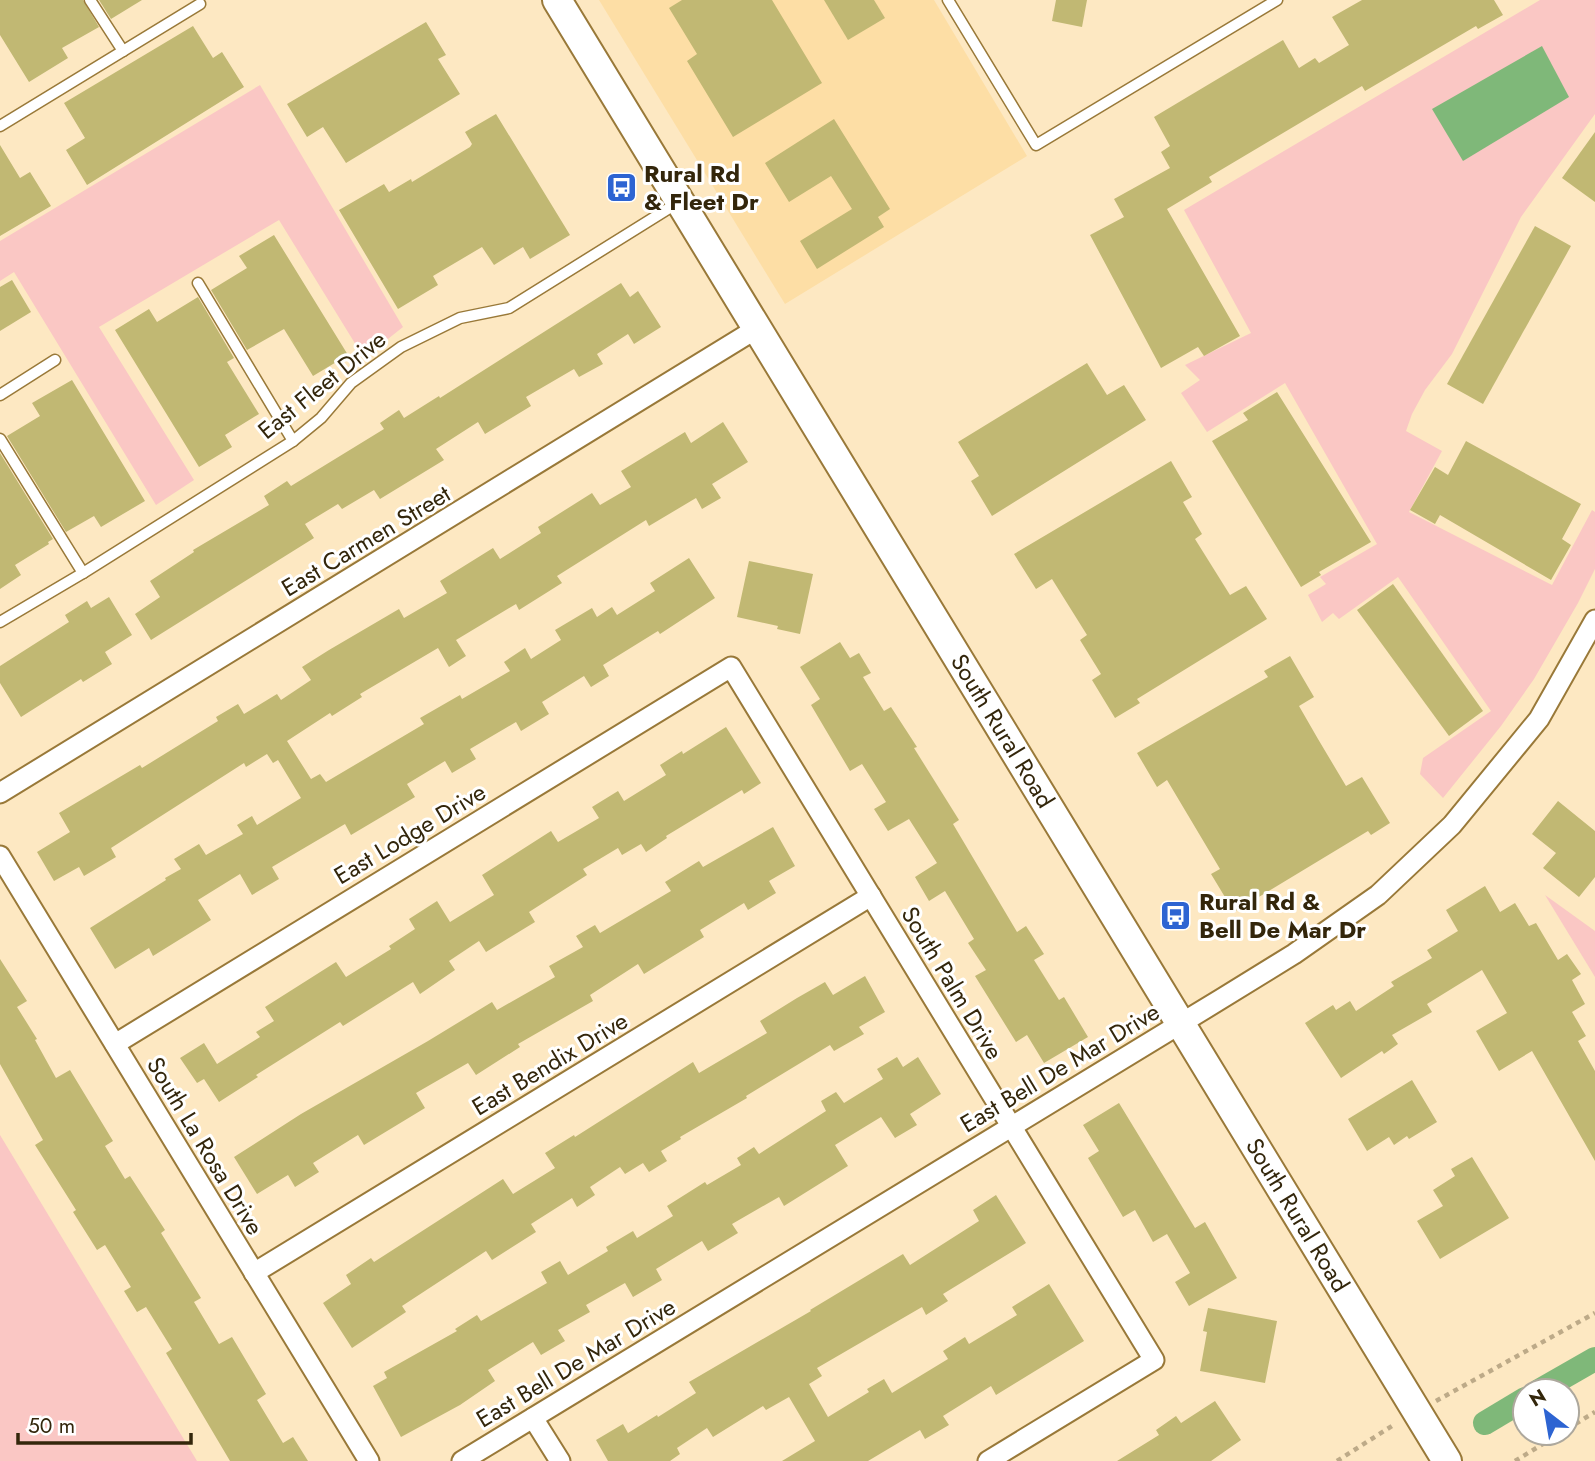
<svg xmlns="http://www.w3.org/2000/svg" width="1595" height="1461" font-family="Jost,sans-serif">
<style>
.built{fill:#fddea5}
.green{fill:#fac7c4}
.water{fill:#7fb879}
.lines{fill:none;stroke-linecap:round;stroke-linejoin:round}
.canal{stroke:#7fb879;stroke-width:24}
.building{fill:#c1b873}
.service-casing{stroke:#997939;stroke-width:13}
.minor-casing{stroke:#997939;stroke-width:23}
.secondary-casing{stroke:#997939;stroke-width:32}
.path{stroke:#bdaa88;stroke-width:4.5;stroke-dasharray:5 5;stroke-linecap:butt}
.service{stroke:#fff;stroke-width:10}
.minor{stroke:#fff;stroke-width:19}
.secondary{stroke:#fff;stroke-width:28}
.labels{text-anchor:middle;stroke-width:6;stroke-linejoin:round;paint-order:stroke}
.poi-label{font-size:24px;font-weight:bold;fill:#33260b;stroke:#fff;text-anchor:start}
.street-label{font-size:24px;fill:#33260b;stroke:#fff}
</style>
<rect width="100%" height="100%" fill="#fde8c2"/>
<polygon class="built" points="599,0 934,0 1027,156 785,304"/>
<g class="green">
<polygon points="1540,0 1595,0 1595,114 1521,217 1452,354 1425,390 1412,414 1406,431 1442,451 1409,512 1552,585 1592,510 1595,512 1595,569 1578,603 1534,679 1501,726 1443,798 1420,774 1423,758 1491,711 1398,577 1339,619 1333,613 1322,622 1308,595 1326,584 1320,577 1377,544 1285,383 1207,432 1181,393 1200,380 1185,365 1251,333 1184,210"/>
<polygon points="260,85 403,327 364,358 279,220 99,327 194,480 156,505 14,272 0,281 0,241"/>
<polygon points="1545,895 1595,931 1595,977"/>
<polygon points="0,1135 197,1461 0,1461"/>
</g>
<polygon class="water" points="1542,46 1569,97 1463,161 1432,109"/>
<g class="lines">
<g class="canal">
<polyline points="1539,1391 1595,1359"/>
<polyline points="1485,1423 1525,1399"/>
</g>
</g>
<g class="building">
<polygon points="0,0 83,0 99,27 62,48 68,58 29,82 0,35"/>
<polygon points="99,0 142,0 111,19"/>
<polygon points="682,0 772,0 822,83 733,137 687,61 697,54 669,8"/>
<polygon points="824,0 874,0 885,18 848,40"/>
<polygon points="1056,0 1087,0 1082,27 1052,21"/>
<polygon points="1362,0 1494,0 1503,15 1478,29 1476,26 1365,91 1362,86 1209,177 1212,182 1167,209 1240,336 1204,356 1198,347 1161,368 1090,235 1124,217 1114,199 1170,168 1161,152 1170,146 1154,117 1283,40 1299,68 1315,58 1319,63 1349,45 1332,17"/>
<polygon points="426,22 446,55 438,59 460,94 346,163 323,127 307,137 287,104"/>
<polygon points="193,26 213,58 222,52 244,87 87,185 66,150 85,138 64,103"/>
<polygon points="496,114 570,235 530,259 523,247 494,265 482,247 433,276 438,285 398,309 339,210 384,184 389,192 411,179 412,182 470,147 472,144 465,132"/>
<polygon points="834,119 890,209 878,217 884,227 817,269 800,241 852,209 831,176 789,202 765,163"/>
<polygon points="1595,132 1595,202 1562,178"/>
<polygon points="0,145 20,178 30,172 51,206 0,236"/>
<polygon points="1535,226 1571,246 1483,404 1447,384"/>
<polygon points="274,235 348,355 313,376 284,329 247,350 211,290 247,268 239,256"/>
<polygon points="12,280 31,312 0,331 0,287"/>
<polygon points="621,283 630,297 638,291 661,327 634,344 628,334 597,354 603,364 579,377 574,369 526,397 531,406 485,434 478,422 436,449 444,460 380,499 374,490 342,509 338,504 305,524 314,538 151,640 135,614 160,597 150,581 194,552 193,550 269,505 264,496 287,481 291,486 384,429 380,423 399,410 404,418 439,396 440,398"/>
<polygon points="198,297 234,358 227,362 259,414 225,435 232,447 199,467 115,330 149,309 157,322"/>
<polygon points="1087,363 1107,395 1124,385 1146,420 992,516 971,481 979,476 958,442"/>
<polygon points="72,380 145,501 101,527 94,516 66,532 7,436 40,416 32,403"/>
<polygon points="1277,392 1371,542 1319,572 1321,575 1301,587 1212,441 1248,420 1243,413"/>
<polygon points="723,422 748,462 712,484 721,498 702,509 696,498 649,526 646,520 557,576 562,583 519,610 516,604 456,640 466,656 449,667 438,648 360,694 362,697 332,716 330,713 287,741 311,779 320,774 326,782 424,724 420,718 460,695 462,699 510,671 504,662 525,648 531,659 561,640 555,630 592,608 597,617 612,607 617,615 655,591 650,583 689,558 715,598 660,634 658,631 603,665 609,676 591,687 584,676 542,702 549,714 521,731 516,722 470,749 476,759 452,773 445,761 407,784 415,797 351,835 345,824 272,867 279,879 252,895 240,874 198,900 211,920 153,956 149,948 115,969 90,928 166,880 165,878 181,869 174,859 199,844 206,855 243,834 237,825 252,816 257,825 301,798 278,760 273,763 267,754 246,767 244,763 111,848 116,857 84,876 79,867 54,881 37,852 70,832 59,813 140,765 142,768 218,721 216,717 238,704 244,714 277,694 281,700 311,680 302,667 329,650 399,609 404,618 447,593 440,581 493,548 500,559 541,533 538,527 592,493 600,505 631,487 621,471 685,432 691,443"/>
<polygon points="1466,441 1581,504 1562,539 1571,545 1551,580 1440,515 1435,524 1410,510 1435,467 1448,475"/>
<polygon points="0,453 53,539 48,542 49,544 15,565 21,575 0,589"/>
<polygon points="1171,461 1192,497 1183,502 1202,534 1195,539 1230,595 1246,586 1267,619 1137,699 1140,703 1115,718 1092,680 1101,674 1080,640 1087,635 1052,579 1036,589 1014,554"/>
<polygon points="749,561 813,574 800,634 777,629 778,626 737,617"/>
<polygon points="1393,584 1483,711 1449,736 1357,610"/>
<polygon points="109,597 132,635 105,652 112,664 83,682 81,679 21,717 0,683 0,666 69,622 65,615 87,601 91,608"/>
<polygon points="840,642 850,658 859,653 871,673 863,677 884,711 891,707 917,747 914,748 959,820 953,824 1017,932 1026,926 1044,954 1034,960 1059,1000 1064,997 1088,1037 1044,1063 1027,1035 1016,1042 975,976 986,970 968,943 974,939 945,891 929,901 915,877 937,863 909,819 888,831 874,809 886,802 862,764 850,771 811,705 820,699 800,667"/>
<polygon points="1290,656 1314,697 1299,706 1318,739 1346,786 1362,777 1390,823 1371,835 1368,831 1234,912 1211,874 1220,869 1167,780 1157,787 1137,753 1268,677 1264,671"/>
<polygon points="726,727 761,783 744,794 742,790 666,836 667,838 646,852 641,844 622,855 618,848 583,869 587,875 529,912 535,922 486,952 479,941 449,961 455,970 420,994 413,982 343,1026 340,1022 256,1075 258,1077 219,1102 204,1079 197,1083 180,1058 204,1043 217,1064 260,1037 256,1032 274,1021 265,1007 336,962 346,977 391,949 389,946 415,929 409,919 437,901 450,922 494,895 482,875 551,831 558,842 599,818 592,807 618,791 624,801 666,775 660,765 682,751 683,754"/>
<polygon points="1558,801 1595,831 1595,877 1579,897 1543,868 1556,853 1532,834"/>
<polygon points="773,827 795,866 769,881 776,893 748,910 744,903 700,930 704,937 644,974 638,964 590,995 593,1001 518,1044 520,1047 476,1075 468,1063 416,1093 425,1108 364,1145 358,1135 313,1163 319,1172 295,1187 288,1175 257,1194 234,1157 301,1114 428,1041 492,1002 497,1010 555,977 549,966 583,947 576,936 595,925 600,933 671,891 665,882 699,861 703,867"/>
<polygon points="1485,886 1500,912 1515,903 1529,926 1536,923 1558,960 1567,954 1581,974 1572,980 1585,1004 1572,1012 1586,1036 1578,1041 1595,1071 1595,1161 1532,1051 1499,1071 1476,1031 1507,1013 1482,970 1427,1004 1432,1012 1392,1035 1398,1044 1384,1054 1382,1051 1341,1078 1305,1023 1333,1005 1336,1010 1350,1001 1356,1011 1394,986 1391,982 1432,958 1427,950 1458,931 1446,910"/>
<polygon points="0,959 27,1001 17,1007 37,1039 35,1040 56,1078 70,1070 113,1141 105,1146 125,1179 130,1176 165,1230 161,1233 201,1298 194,1302 219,1344 232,1337 266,1394 257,1400 283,1443 293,1437 308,1461 230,1461 166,1353 172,1349 146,1307 137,1312 124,1291 131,1287 105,1245 97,1250 73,1212 76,1210 35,1145 43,1140 0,1064"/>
<polygon points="865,976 885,1012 859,1027 864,1034 834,1051 830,1045 746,1096 747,1098 680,1137 681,1139 661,1151 667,1161 649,1172 643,1163 625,1174 620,1167 590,1187 595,1195 577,1207 572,1198 531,1224 536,1232 492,1260 486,1251 402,1306 406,1312 352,1348 323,1303 351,1284 346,1275 371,1258 374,1262 503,1179 513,1194 555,1168 545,1153 574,1135 575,1137 693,1062 699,1073 767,1033 760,1021 797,998 825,982 833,995"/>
<polygon points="897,1057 903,1067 918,1057 941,1094 910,1114 917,1125 895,1138 881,1117 835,1145 848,1166 784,1206 779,1197 732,1224 738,1233 708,1251 702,1241 656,1269 662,1280 633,1297 625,1283 586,1305 590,1312 558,1330 565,1341 541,1355 533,1342 488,1370 495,1381 460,1405 401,1437 373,1386 387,1378 384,1372 457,1331 455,1329 477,1315 481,1321 547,1283 541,1272 560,1261 568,1275 608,1251 606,1247 633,1231 637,1238 673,1216 667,1206 705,1182 707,1185 741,1165 737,1158 754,1147 759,1154 826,1111 821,1101 836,1092 844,1103 883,1079 877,1069"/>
<polygon points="1412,1080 1437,1122 1409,1139 1407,1136 1394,1145 1389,1137 1367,1151 1348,1119"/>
<polygon points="1119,1103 1195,1228 1205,1222 1237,1278 1189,1306 1175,1282 1190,1273 1167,1234 1153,1242 1135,1210 1123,1217 1088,1158 1099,1151 1083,1125"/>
<polygon points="1472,1157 1509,1218 1440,1259 1417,1221 1443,1206 1433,1190 1455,1176 1451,1169"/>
<polygon points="996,1195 1026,1243 943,1294 948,1301 926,1315 922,1307 817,1368 822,1376 809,1384 828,1417 869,1392 867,1389 884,1379 892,1393 948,1359 943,1351 965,1337 969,1344 1017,1315 1012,1307 1049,1284 1084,1341 996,1395 991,1386 943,1416 949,1425 925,1439 920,1430 868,1461 782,1461 815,1441 789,1397 766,1410 763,1406 713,1437 707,1428 677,1448 680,1454 670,1461 608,1461 596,1440 623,1424 628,1433 657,1415 658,1417 696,1393 689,1382 811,1311 810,1310 903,1254 910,1265 979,1221 973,1210"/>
<polygon points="1208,1308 1277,1321 1265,1383 1200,1371 1207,1332 1203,1331"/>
<polygon points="1215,1401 1241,1440 1211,1461 1117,1461 1159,1435 1156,1430 1176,1416 1181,1423"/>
</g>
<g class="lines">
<defs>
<g id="service">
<polyline points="90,0 123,51"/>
<polyline points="948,0 1036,145 1277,0"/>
<polyline points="0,126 200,4"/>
<polyline points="198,283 293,441"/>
<polyline points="0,395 55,360"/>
<polyline points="0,439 83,573"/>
<polyline points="0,622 83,573 293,441 321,418 351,383 401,347 460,318 509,308 679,202"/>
</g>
<g id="minor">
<polyline points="0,793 756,329"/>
<polyline points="0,856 369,1461"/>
<polyline points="115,1044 731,667 1154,1360 988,1461"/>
<polyline points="254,1273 871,896"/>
<polyline points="533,1418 560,1461"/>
<polyline points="462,1461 1221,999 1294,954 1378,895 1452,825 1539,719 1595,620"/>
</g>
<g id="secondary">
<path id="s1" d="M557,0L1447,1461"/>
</g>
</defs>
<use href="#service" class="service-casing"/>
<use href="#minor" class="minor-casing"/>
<use href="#secondary" class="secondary-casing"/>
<g class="path">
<polyline points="1436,1401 1595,1313"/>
<polyline points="1567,1429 1595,1412"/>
<polyline points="1337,1461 1395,1424"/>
<polyline points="1515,1461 1561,1433"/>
</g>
<use href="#service" class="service"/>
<use href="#minor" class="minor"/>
<use href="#secondary" class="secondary"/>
</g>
<defs>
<symbol id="bus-square" viewBox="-11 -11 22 22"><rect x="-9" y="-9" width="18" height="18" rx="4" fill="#2d64d2" stroke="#fff"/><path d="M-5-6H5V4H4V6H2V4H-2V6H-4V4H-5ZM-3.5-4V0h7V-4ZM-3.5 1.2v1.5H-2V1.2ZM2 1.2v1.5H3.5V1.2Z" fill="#fff"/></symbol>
</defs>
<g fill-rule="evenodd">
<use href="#bus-square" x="604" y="170" width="35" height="35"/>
<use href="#bus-square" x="1158" y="898" width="35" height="35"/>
</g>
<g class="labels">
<g class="poi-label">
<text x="644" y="182">Rural Rd<tspan x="644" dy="28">&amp; Fleet Dr</tspan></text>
<text x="1199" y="910">Rural Rd &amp;<tspan x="1199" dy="28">Bell De Mar Dr</tspan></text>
</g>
<g class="street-label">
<text transform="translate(322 385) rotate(-39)" y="8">East Fleet Drive</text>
<text transform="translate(366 541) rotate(-31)" y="8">East Carmen Street</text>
<text dy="8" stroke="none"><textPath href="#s1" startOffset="856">South Rural Road</textPath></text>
<text transform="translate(410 834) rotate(-31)" y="8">East Lodge Drive</text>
<text transform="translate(952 983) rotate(59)" y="8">South Palm Drive</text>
<text transform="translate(550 1064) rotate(-31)" y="8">East Bendix Drive</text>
<text transform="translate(1060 1068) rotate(-31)" y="8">East Bell De Mar Drive</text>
<text transform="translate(205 1146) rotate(59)" y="8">South La Rosa Drive</text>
<text dy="8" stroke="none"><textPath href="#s1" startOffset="1423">South Rural Road</textPath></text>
<text transform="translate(576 1363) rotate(-31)" y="8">East Bell De Mar Drive</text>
</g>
</g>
<g transform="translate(1546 1412) rotate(329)"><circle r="33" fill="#ffffff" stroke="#ada89d" stroke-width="2"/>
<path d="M0-5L12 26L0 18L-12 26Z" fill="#2d64d2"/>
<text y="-10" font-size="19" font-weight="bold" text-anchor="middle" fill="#33260b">N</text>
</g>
<path d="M18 1433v10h173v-10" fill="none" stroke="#33260b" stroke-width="3.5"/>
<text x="28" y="1433" font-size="21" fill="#33260b" stroke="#ffffff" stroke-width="5" paint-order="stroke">50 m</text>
</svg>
